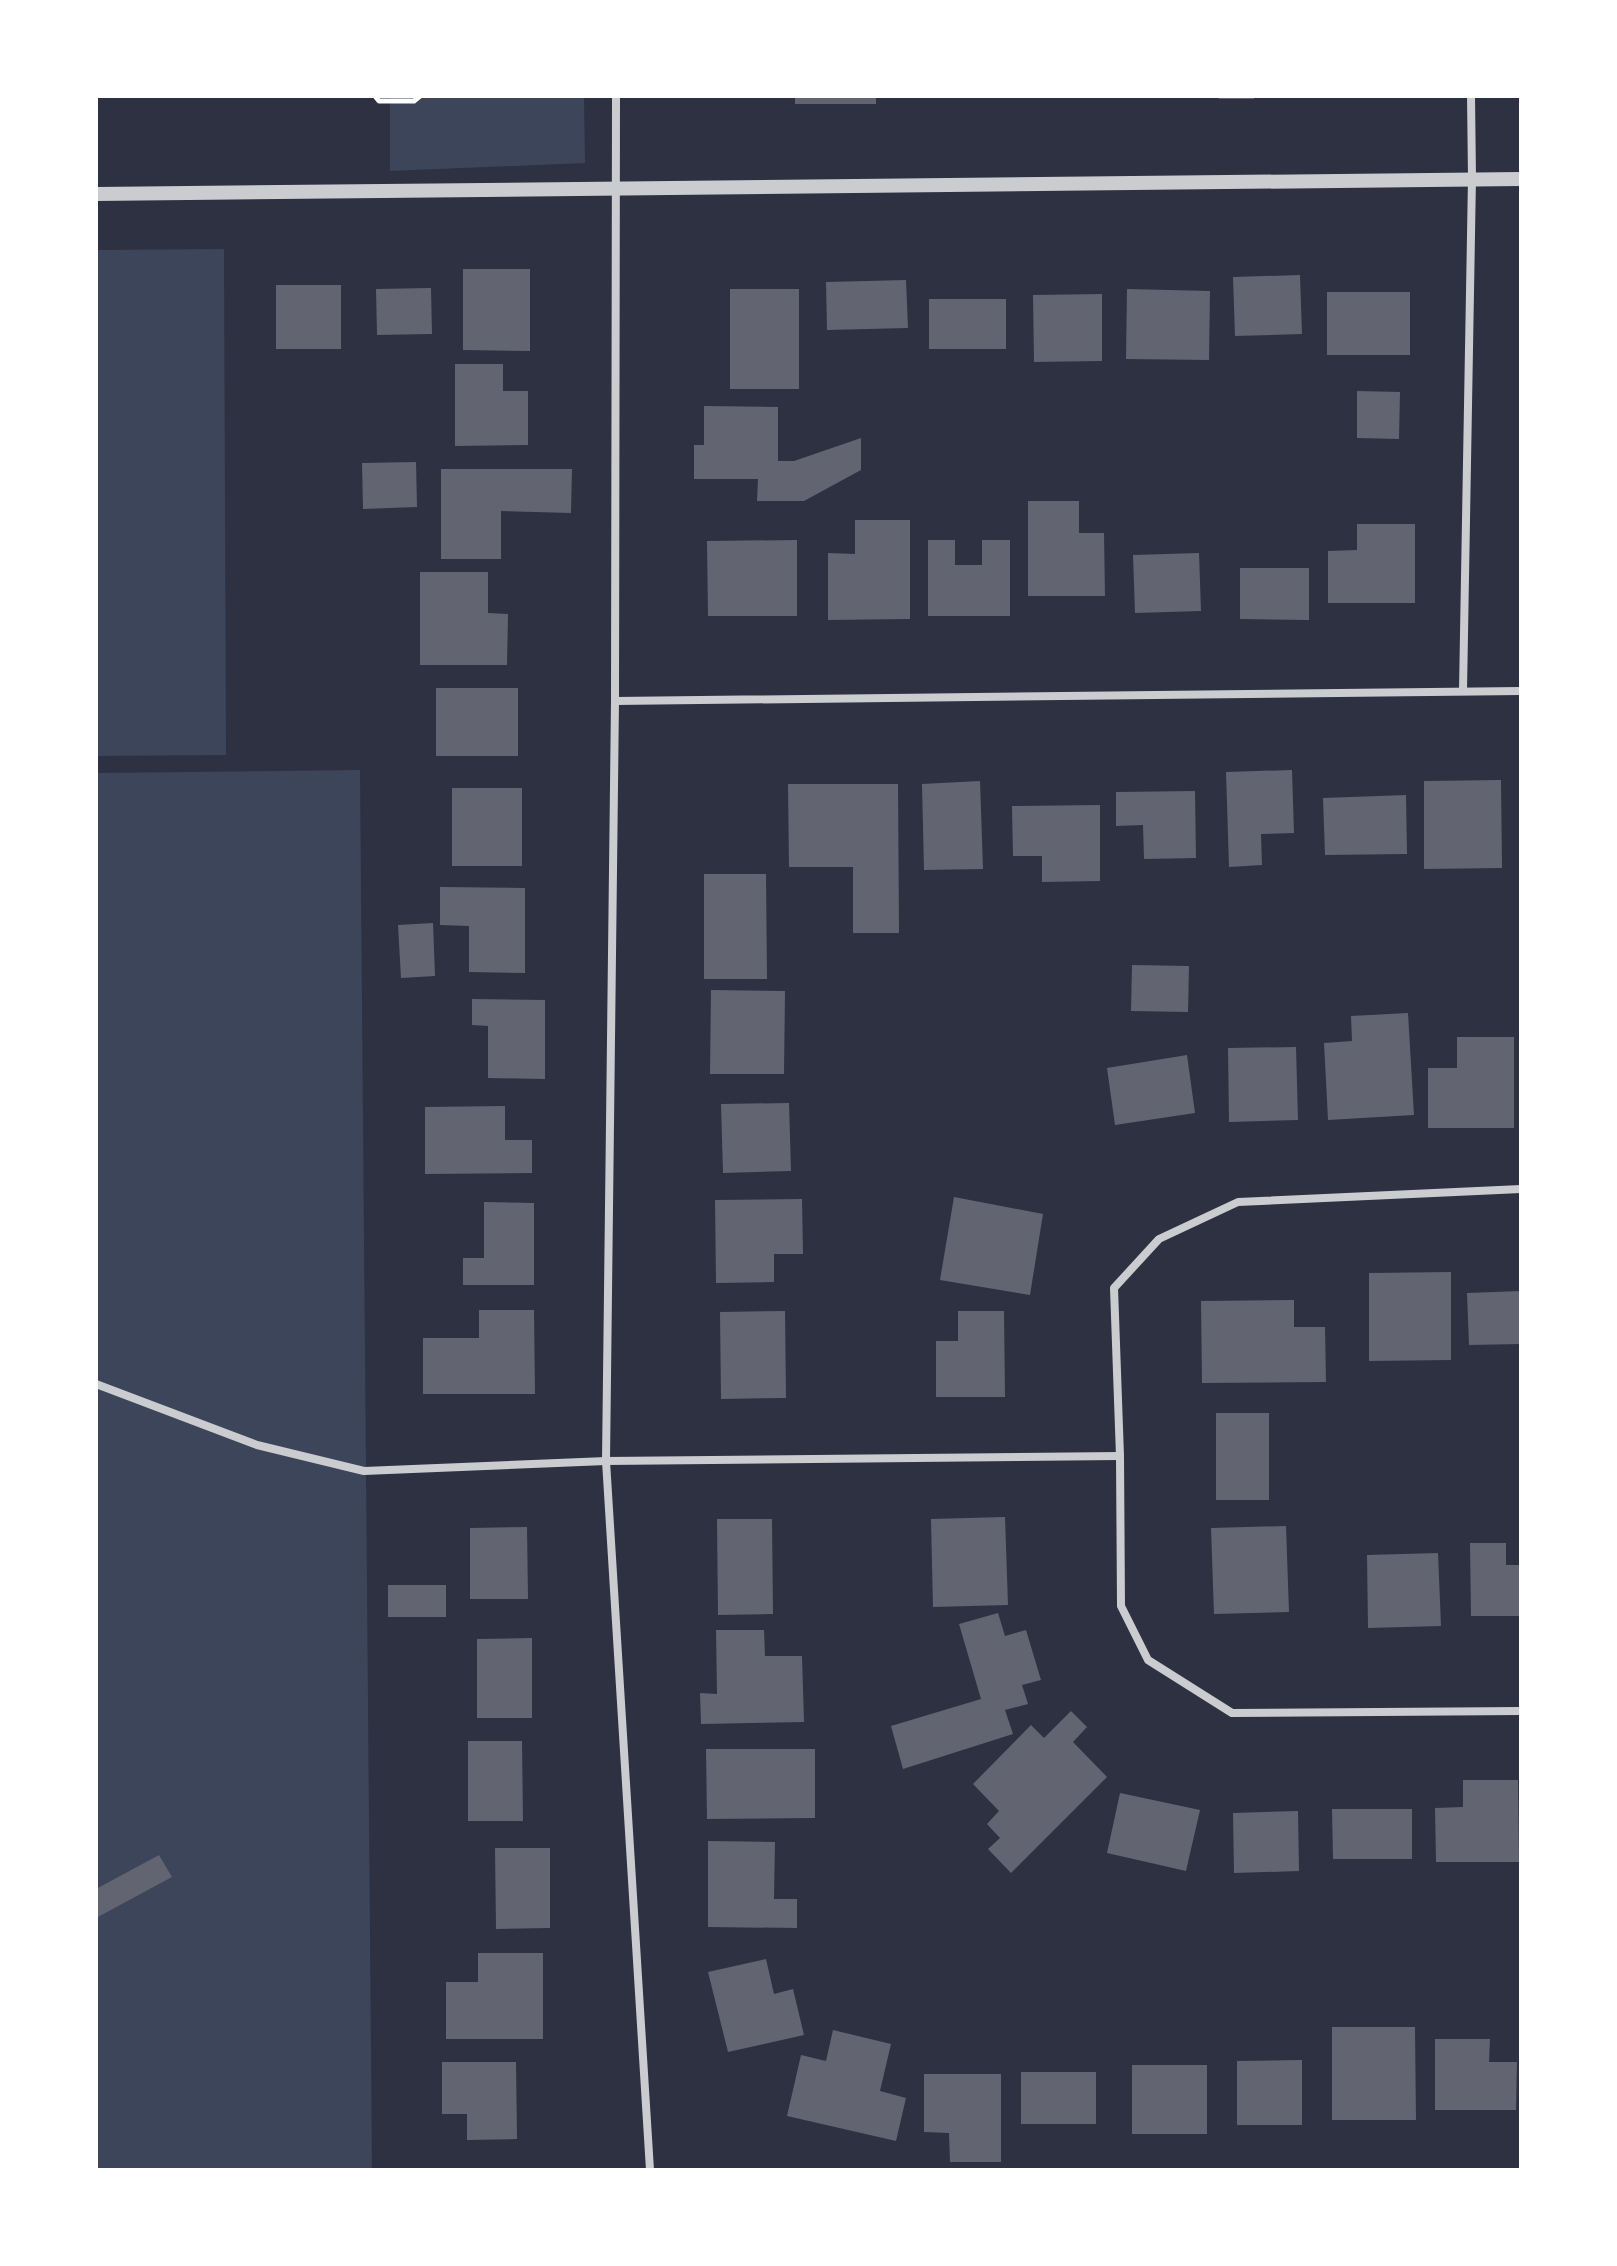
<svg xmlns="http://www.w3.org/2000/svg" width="1617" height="2266" font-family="'Noto Sans',sans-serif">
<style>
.green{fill:#3c4559}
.building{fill:#626471}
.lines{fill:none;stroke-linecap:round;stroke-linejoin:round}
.path{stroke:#fff;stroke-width:5}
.minor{stroke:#caccd0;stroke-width:8}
.tertiary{stroke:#caccd0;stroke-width:14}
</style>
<rect width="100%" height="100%" fill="#2d3142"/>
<g class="green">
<polygon points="390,96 584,96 585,163 390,171"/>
<polygon points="224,249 226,755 96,756 96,250"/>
<polygon points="360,770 372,2170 96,2170 96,773"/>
</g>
<g class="building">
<rect x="795" y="96" width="81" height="8"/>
<rect x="1219" y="96" width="35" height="3"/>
<polygon points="463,269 530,269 530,351 463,350"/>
<polygon points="1300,275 1302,334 1235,336 1233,277"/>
<polygon points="906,280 908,328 827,330 826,282"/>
<rect x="276" y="285" width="65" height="64"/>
<polygon points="431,288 432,334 377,335 376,289"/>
<rect x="730" y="289" width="69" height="100"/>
<polygon points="1127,289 1210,291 1209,360 1126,359"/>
<rect x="1327" y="292" width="83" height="63"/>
<polygon points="1102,294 1102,361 1034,362 1033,295"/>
<rect x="929" y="299" width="77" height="50"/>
<polygon points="455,364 503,364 503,391 528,391 528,445 455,446"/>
<polygon points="1357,391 1400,392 1399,439 1357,438"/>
<polygon points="704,406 778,407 778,461 794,461 861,438 861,470 804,501 757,501 758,479 694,479 694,445 704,445"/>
<polygon points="416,462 417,507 363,509 362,463"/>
<polygon points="441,469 572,469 571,513 501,511 501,559 441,559"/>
<polygon points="1028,501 1079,501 1079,533 1104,533 1105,596 1028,596"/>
<polygon points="855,520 910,520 910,619 828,620 828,553 855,554"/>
<polygon points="1357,524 1415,524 1415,603 1328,603 1328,551 1357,550"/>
<polygon points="797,540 797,616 708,616 707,541"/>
<polygon points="928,540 955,540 955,565 982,565 982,540 1010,540 1010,616 928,616"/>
<polygon points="1199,553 1201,611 1135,613 1133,555"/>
<polygon points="1240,568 1309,568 1309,620 1240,619"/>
<polygon points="420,572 488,572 488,613 508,614 507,665 420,665"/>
<rect x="436" y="688" width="82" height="68"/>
<polygon points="1292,770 1294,833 1261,834 1262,865 1229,867 1226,772"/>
<polygon points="1501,780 1502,868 1424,869 1424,781"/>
<polygon points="980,781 983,869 924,870 922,784"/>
<polygon points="788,784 898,784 899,933 853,933 853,867 789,867"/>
<rect x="452" y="788" width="70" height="78"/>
<polygon points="1195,791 1196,858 1144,859 1143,825 1116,826 1116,792"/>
<polygon points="1406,795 1407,854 1325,855 1323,798"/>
<polygon points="1100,805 1100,881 1042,882 1042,856 1013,856 1012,806"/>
<polygon points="704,874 766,874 767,979 704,979"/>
<polygon points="440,887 525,888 525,973 469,972 469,926 440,925"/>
<polygon points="433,923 435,976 401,978 398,925"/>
<polygon points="1132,965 1189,966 1188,1012 1131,1011"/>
<polygon points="711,990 785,991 784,1074 710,1074"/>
<polygon points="472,999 545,1000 545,1079 488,1078 488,1026 472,1025"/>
<polygon points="1408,1013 1414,1115 1328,1120 1324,1043 1352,1041 1351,1016"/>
<polygon points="1457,1037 1514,1037 1514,1128 1428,1128 1428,1068 1457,1068"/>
<polygon points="1296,1047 1298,1120 1229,1122 1228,1048"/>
<polygon points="1187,1055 1195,1113 1115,1125 1107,1068"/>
<polygon points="789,1103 791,1171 723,1173 721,1104"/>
<polygon points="505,1106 505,1140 532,1140 532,1173 425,1174 425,1107"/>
<polygon points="954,1197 1043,1214 1030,1295 940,1280"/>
<polygon points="802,1199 803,1254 774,1254 774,1282 716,1283 715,1200"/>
<polygon points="484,1202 534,1203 534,1285 463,1285 463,1258 484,1258"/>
<polygon points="1451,1272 1451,1360 1369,1361 1369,1273"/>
<polygon points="1521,1291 1521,1344 1469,1345 1467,1293"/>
<polygon points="1294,1300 1294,1327 1325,1327 1326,1382 1202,1383 1201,1301"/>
<polygon points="479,1310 534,1310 535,1394 423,1394 423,1338 479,1338"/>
<polygon points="785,1311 786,1398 721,1399 720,1312"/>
<polygon points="958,1311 1004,1311 1005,1397 936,1397 936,1341 958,1341"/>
<rect x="1216" y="1413" width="53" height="87"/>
<polygon points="1005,1517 1008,1605 933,1607 931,1519"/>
<polygon points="717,1519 772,1519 773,1614 718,1615"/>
<polygon points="1286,1526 1289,1612 1214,1614 1211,1528"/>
<polygon points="527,1527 528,1599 470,1599 470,1528"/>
<polygon points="1470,1543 1506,1543 1506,1565 1521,1565 1521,1616 1471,1616"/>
<polygon points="1438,1553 1441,1626 1368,1628 1367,1555"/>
<rect x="388" y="1585" width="58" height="32"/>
<polygon points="998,1613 1005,1636 1026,1630 1041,1680 1022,1685 1028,1704 1005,1710 1013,1734 903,1769 891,1726 981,1699 959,1624"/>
<polygon points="716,1630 764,1630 765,1656 802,1656 804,1722 701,1724 700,1693 717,1694"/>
<polygon points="532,1638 532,1718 477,1718 477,1639"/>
<polygon points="1071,1711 1087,1727 1073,1742 1107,1777 1011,1873 988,1849 1000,1838 987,1824 999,1811 973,1784 1031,1725 1044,1738"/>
<polygon points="468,1741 522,1741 523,1821 468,1821"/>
<polygon points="706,1749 815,1749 815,1818 707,1819"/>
<polygon points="1463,1780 1518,1780 1519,1862 1436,1862 1435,1808 1463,1807"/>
<polygon points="1120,1793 1200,1810 1186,1871 1107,1853"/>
<polygon points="1332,1809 1412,1809 1412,1859 1333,1859"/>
<polygon points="1298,1811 1299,1871 1234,1873 1233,1813"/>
<polygon points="708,1841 775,1842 774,1899 797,1899 797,1928 708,1927"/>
<polygon points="495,1848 550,1848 550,1928 496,1929"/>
<polygon points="159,1855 172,1877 96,1918 96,1889"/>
<polygon points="478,1953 543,1953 543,2039 446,2039 446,1982 478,1982"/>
<polygon points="766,1959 774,1994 793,1989 804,2035 728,2052 708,1972"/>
<polygon points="1332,2027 1415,2027 1416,2120 1332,2120"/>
<polygon points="833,2030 891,2044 880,2091 906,2098 896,2141 787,2116 801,2055 826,2061"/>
<polygon points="1435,2039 1490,2039 1489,2062 1517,2062 1516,2110 1435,2110"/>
<polygon points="1302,2060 1302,2125 1237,2125 1237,2061"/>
<polygon points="442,2062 516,2062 517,2139 467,2140 467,2114 442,2114"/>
<rect x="1132" y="2065" width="75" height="69"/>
<rect x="1021" y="2072" width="75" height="52"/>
<polygon points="924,2074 1001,2074 1001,2162 950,2162 949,2133 924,2132"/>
</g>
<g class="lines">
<polyline class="path" points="375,96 379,101 414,101 420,96"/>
<g class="minor">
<polyline points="616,96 615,701 606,1461 650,2170"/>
<polyline points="1463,691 1472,178 1471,96"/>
<polyline points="615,701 1521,691"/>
<polyline points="1521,1189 1238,1202 1159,1239 1114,1288 1120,1456 1121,1606 1148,1660 1232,1713 1521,1711"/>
<polyline points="96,1384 257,1445 364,1471 606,1461 1120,1456"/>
</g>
<polyline class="tertiary" points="96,194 1521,179"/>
</g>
<rect width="1617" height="2266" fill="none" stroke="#ffffff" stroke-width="196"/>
</svg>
